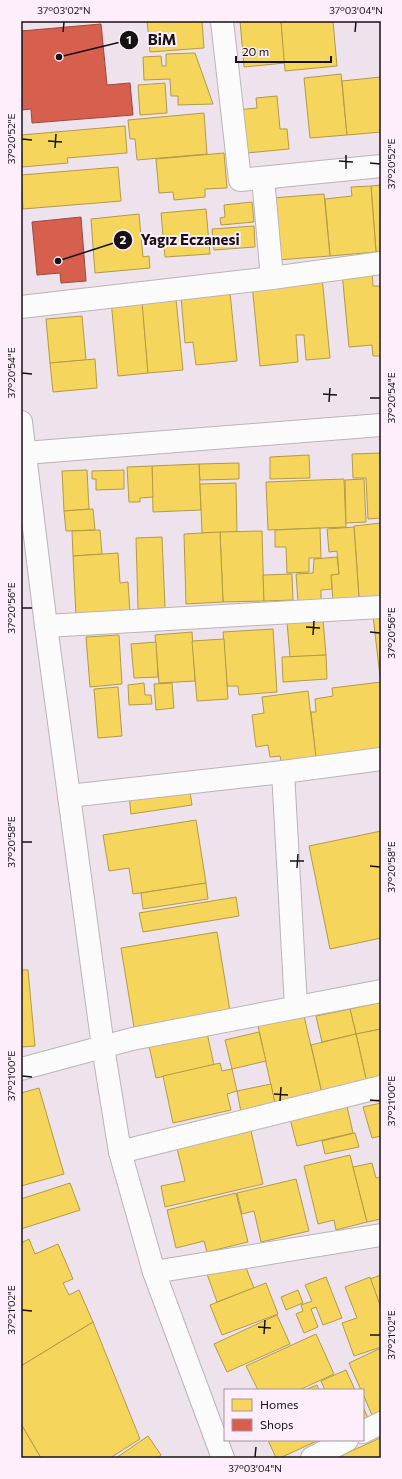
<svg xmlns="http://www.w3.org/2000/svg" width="402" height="1479" font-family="Commissioner,sans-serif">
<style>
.homes{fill:#f6d55c;stroke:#b39a47}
.shops{fill:#d6604d;stroke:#9d483c}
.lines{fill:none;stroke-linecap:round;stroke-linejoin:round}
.minor-casing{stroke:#bbb3b9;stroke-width:24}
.minor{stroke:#fcfbfc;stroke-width:22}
.ticks{fill:none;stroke:#171015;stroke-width:1.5}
.leader{fill:none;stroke:#171015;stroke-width:1.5}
.callout-dot{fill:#171015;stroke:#feedfa;stroke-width:1.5}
.mark-label{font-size:12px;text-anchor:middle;font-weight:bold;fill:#fff}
.callout-label{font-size:15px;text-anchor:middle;font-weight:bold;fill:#171015;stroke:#feedfa;stroke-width:4;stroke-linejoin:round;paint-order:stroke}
.neatline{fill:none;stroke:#171015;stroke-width:1.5}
.ticks-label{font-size:10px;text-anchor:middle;fill:#171015}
</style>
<rect width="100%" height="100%" fill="#eee3ec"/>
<g class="homes">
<polygon points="147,21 202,21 204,48 150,52"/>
<polygon points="240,21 281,21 285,63 244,67"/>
<polygon points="281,21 333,21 337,66 285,71"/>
<polygon points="195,53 213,104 178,105 178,96 171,96 170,79 144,80 143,57 161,56 162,66 166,66 166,54"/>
<polygon points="341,74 347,135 310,138 304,78"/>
<polygon points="381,77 381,132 347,135 342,81"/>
<polygon points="165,83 167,113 140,115 138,85"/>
<polygon points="277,96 280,129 287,129 289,149 247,153 236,110 257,108 256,98"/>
<polygon points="204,113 207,154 137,160 135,139 130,139 128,120"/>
<polygon points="125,126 127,153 67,158 68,163 22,167 21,135"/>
<polygon points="224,153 227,188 205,189 205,197 174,200 173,192 159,193 156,159"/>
<polygon points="118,167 121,201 23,209 21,175"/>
<polygon points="381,185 381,252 376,252 371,186"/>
<polygon points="371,186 376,252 330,256 325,199 352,196 351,187"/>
<polygon points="324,194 330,256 277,260 272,198"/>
<polygon points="252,202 254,222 221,225 220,218 225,217 224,205"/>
<polygon points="206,209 210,254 165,257 161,213"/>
<polygon points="139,214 143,257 149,256 150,268 95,273 91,219"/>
<polygon points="254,226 255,247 214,250 212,229"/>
<polygon points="372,269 373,286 381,286 381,356 373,356 372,345 349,347 342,272"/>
<polygon points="322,277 330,358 306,360 304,335 296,335 298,362 260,366 252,284"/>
<polygon points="230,293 237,361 196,365 193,342 185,343 181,297"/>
<polygon points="142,298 148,373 118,376 111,300"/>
<polygon points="176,299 183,370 148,373 142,302"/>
<polygon points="82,316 86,360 50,363 46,319"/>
<polygon points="95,359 97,388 53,392 50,363"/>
<polygon points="381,453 381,518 368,519 366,478 353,478 352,454"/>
<polygon points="309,455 310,478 270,479 270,457"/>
<polygon points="239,463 239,479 200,480 199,464"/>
<polygon points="199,464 201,510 153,512 152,466"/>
<polygon points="152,466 153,497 140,498 140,502 129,502 127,467"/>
<polygon points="87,470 89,509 64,511 62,471"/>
<polygon points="124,470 124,489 96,490 96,479 92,479 92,471"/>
<polygon points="344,479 346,527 268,530 266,482"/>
<polygon points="364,479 366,522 346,523 345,480"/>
<polygon points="236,483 237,532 202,533 200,484"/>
<polygon points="93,509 95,530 66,531 64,511"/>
<polygon points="381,523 381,597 359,598 354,526"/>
<polygon points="354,527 359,598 333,601 331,575 339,574 337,551 329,552 327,529"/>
<polygon points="320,528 321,558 309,558 309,572 287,573 286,547 275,547 275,530"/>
<polygon points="100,530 102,554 73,556 72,531"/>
<polygon points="262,531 264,601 223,602 220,532"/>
<polygon points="220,532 223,602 186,604 184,534"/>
<polygon points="162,537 165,608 138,609 136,538"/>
<polygon points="118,553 120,583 128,582 130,613 76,616 73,556"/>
<polygon points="337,557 339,574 331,575 332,589 321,590 321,600 298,602 296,574 313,573 314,559"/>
<polygon points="292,574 293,600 264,601 263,575"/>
<polygon points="381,615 381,675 380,676 373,616"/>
<polygon points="323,620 326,655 290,657 287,622"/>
<polygon points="273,629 277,692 239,695 238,686 227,686 223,632"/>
<polygon points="192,632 195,681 159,683 155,635"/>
<polygon points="119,635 122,684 90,687 86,637"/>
<polygon points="224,639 228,699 197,701 192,641"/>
<polygon points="156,642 158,677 134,678 131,644"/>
<polygon points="326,655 327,679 283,682 282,657"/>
<polygon points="381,682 381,752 316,760 311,712 316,712 315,699 333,696 332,688"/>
<polygon points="144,683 145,695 151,695 152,704 129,705 128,685"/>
<polygon points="172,683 174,708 156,710 154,684"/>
<polygon points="118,687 122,736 98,738 94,689"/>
<polygon points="308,691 316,757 281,761 280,756 270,757 268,745 256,747 252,715 264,713 262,697"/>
<polygon points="189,786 192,805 131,814 129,795"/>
<polygon points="196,820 206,883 133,894 129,868 109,871 103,835"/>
<polygon points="381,831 381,938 330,949 309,846"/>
<polygon points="206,883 208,899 143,909 141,893"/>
<polygon points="236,897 239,916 143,932 139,913"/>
<polygon points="217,932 230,1011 134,1027 121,948"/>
<polygon points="21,970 28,970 35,1046 21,1047"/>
<polygon points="381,1002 381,1029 356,1034 350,1009"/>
<polygon points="350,1009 356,1034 322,1042 316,1016"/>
<polygon points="304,1016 322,1093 275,1104 258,1026"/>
<polygon points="206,1028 214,1065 156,1078 148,1041"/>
<polygon points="381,1029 381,1080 367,1083 356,1034"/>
<polygon points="259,1032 266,1061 232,1069 225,1040"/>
<polygon points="356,1034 367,1083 322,1093 311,1045"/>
<polygon points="220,1063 222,1071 232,1069 237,1091 227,1094 231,1110 173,1123 163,1076"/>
<polygon points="271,1084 275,1104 241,1112 237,1091"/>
<polygon points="39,1088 64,1174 21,1186 21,1093"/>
<polygon points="346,1102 353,1133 297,1146 289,1115"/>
<polygon points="381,1103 381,1136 372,1138 363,1107"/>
<polygon points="251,1131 263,1184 165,1207 161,1186 185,1181 177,1148"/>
<polygon points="355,1133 359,1147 325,1154 322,1141"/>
<polygon points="350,1155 367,1222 336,1230 334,1220 318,1224 304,1166"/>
<polygon points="372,1163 376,1178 381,1177 381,1219 367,1222 353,1167"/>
<polygon points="296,1179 309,1231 261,1242 254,1211 242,1214 237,1193"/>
<polygon points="70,1183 80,1210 21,1229 21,1199"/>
<polygon points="236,1193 248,1242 207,1252 204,1241 176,1248 167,1210"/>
<polygon points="29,1239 35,1254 58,1244 73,1279 63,1283 69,1295 79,1290 93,1322 21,1366 21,1243"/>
<polygon points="243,1260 254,1288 217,1302 207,1274"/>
<polygon points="381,1275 381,1305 380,1305 370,1279"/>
<polygon points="326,1277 342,1318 323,1325 316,1307 311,1309 318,1327 304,1333 296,1314 303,1311 301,1305 312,1301 305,1285"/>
<polygon points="370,1277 381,1308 381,1347 354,1356 342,1323 357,1318 345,1287"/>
<polygon points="266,1283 278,1314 222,1335 210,1305"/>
<polygon points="298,1290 303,1303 286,1310 281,1297"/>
<polygon points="277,1315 290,1344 227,1372 214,1344"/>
<polygon points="93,1322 140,1439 110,1458 41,1458 21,1424 21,1366"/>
<polygon points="316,1334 334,1374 299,1390 258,1390 246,1366"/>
<polygon points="381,1348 381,1411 372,1415 363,1394 363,1390 361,1390 349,1363"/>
<polygon points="346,1370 355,1390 325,1390 321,1381"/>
<polygon points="317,1385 319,1390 305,1390"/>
<polygon points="363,1407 368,1418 363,1420"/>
<polygon points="21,1424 41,1458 21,1458"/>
<polygon points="148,1436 161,1455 157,1458 116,1458"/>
<polygon points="381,1438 381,1458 336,1458 378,1439"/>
<polygon points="268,1440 319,1440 280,1458 276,1458"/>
</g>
<g class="shops">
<polygon points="101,24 107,85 130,83 133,115 32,123 31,109 21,110 21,31"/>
<polygon points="81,217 86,281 61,283 60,273 37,275 32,222"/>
</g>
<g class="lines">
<defs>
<g id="minor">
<polyline points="222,21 240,180 381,166"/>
<polyline points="263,178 272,278"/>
<polyline points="21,307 272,278 381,263"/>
<polyline points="21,422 46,626 103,1047 120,1152 154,1272 223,1458"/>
<polyline points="25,453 381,425"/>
<polyline points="46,626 381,607"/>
<polyline points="69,796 283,772"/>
<polyline points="296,1007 283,772 381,759"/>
<polyline points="21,1069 132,1039 381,991"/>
<polyline points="120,1152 381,1087"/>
<polyline points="154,1272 381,1235"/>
<polyline points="363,1432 381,1423"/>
<polyline points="312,1458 347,1440"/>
</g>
</defs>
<use href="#minor" class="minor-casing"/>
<use href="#minor" class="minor"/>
</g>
<path class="ticks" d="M63,32L64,22M355,32L356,22M22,139L32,140M48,141L62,142M55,148L56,134M339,161L353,162M370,163L380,164M346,169V155M22,373L32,374M323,394L337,395M370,398H380M329,402L330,388M22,608H32M306,627L320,628M370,632L380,633M313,635L314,621M22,842H32M290,861H304M370,866L380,867M297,868L298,854M22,1076L32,1077M274,1094L288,1095M370,1100L380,1101M280,1101L281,1087M22,1310L32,1311M258,1327L271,1328M264,1334L265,1320M370,1335H380M255,1457L256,1447"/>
<path class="leader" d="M59 57L129 40M58 261L123 240"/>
<g class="callout-dot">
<circle cx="59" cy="57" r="4"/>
<circle cx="58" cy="261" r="4"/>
<circle cx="129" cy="40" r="10"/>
<circle cx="123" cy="240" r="10"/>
</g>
<g class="mark-label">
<text x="129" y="44">1</text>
<text x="123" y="244">2</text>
</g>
<g class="callout-label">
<text x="162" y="45">BiM</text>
<text x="190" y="245">Yagız Eczanesi</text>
</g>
<rect width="402" height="1479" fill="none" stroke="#feedfa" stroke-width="44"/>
<rect x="224" y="1389" width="140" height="52" fill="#feedfa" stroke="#a2959e"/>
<rect x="232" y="1399" width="20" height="12" fill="#f6d55c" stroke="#a2959e"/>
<text x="260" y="1409" font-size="12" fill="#171015">Homes</text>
<rect x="232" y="1419" width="20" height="12" fill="#d6604d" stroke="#a2959e"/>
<text x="260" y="1429" font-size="12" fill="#171015">Shops</text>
<path d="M236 56v6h95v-6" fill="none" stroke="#171015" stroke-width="2"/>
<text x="242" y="56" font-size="12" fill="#171015" stroke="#feedfa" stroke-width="3" paint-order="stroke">20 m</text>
<rect x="22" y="22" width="358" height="1435" class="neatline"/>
<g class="ticks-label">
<text x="64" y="14">37°03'02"N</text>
<text x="356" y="14">37°03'04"N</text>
<text transform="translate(11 139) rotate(-90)" y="4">37°20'52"E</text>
<text transform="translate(391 164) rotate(-90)" y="4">37°20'52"E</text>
<text transform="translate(11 373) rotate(-90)" y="4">37°20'54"E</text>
<text transform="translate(391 398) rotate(-90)" y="4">37°20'54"E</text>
<text transform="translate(11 608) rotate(-90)" y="4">37°20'56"E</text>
<text transform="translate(391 633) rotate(-90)" y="4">37°20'56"E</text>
<text transform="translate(11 842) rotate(-90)" y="4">37°20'58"E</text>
<text transform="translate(391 867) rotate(-90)" y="4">37°20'58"E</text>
<text transform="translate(11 1076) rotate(-90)" y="4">37°21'00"E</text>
<text transform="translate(391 1101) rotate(-90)" y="4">37°21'00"E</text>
<text transform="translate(11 1310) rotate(-90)" y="4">37°21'02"E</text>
<text transform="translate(391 1335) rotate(-90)" y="4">37°21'02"E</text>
<text x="255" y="1472">37°03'04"N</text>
</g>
</svg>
